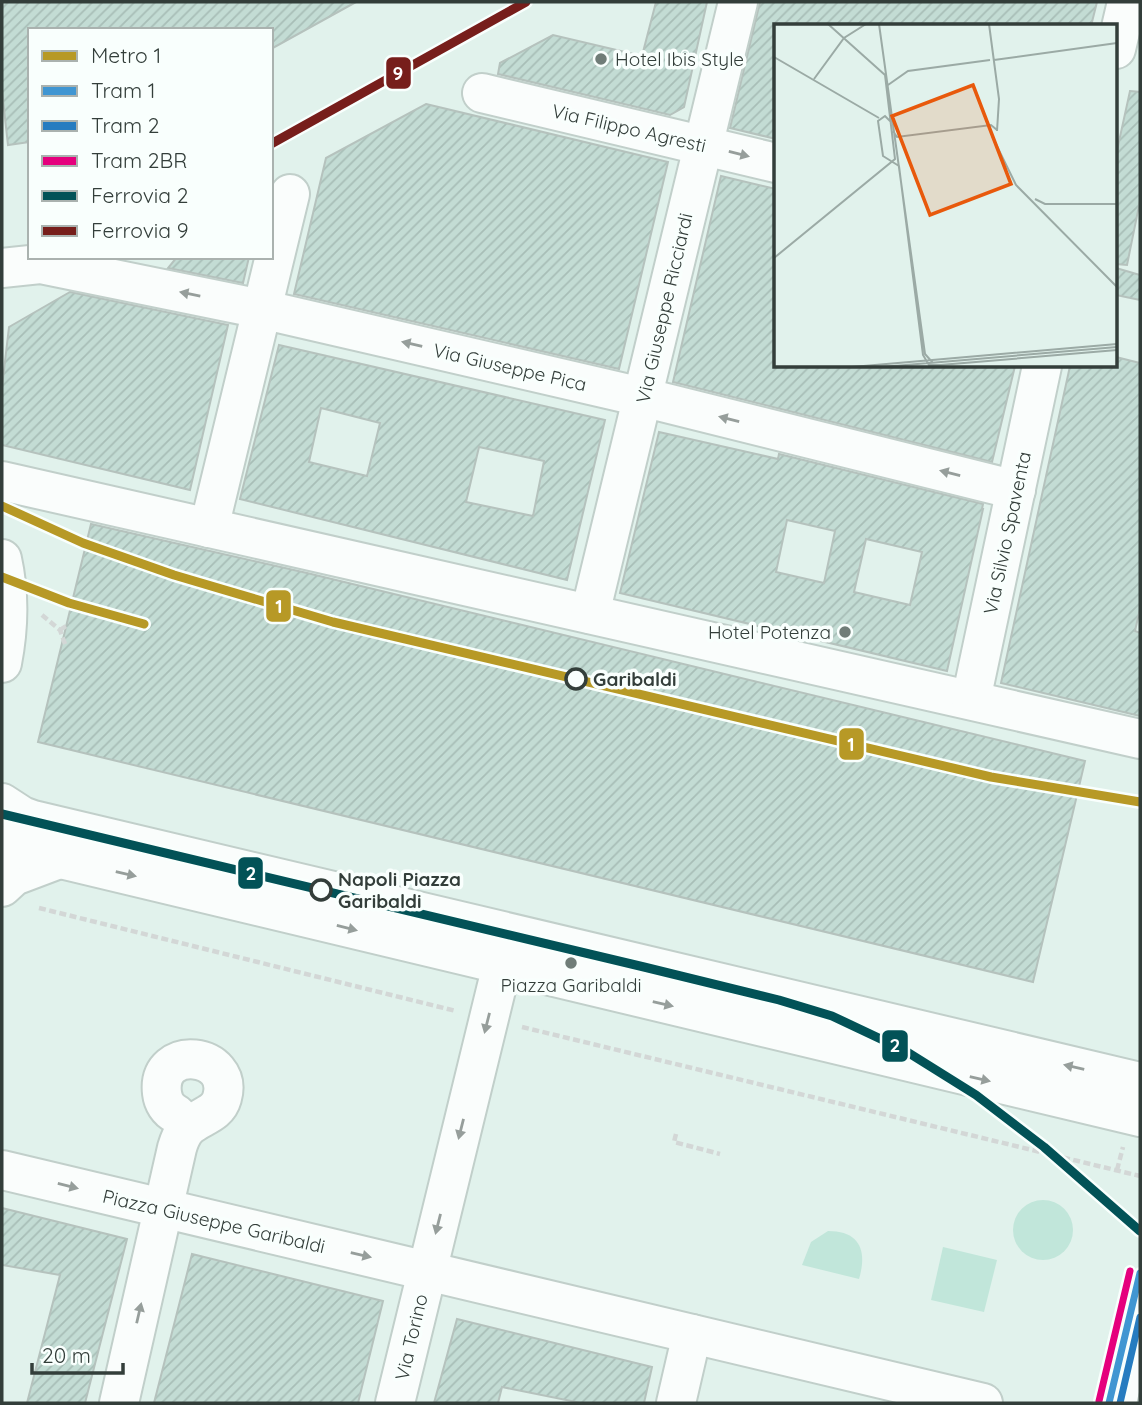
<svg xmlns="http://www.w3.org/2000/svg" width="1142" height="1405" font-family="Quicksand,sans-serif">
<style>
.park{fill:#c1e6da}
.building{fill:url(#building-hatch);stroke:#b5c2bd;stroke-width:2;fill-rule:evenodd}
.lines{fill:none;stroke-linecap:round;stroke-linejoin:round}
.minor-casing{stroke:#c1cfca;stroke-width:42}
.major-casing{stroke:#c1cfca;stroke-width:42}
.path{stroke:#d3d7d6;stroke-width:4.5;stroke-dasharray:7 3.5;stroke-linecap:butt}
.minor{stroke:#fafdfc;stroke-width:38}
.major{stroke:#fafdfc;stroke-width:38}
.rail-1-casing{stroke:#f9fffd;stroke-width:14}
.rail-2-casing{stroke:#f9fffd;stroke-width:14}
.rail-1{stroke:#025257;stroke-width:9}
.rail-2{stroke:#771e1b;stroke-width:9}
.tram-1-casing{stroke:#f9fffd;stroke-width:12}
.tram-2-casing{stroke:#f9fffd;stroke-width:12}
.tram-3-casing{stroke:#f9fffd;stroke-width:12}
.tram-1{stroke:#4096d2;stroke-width:7}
.tram-2{stroke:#267cc0;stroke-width:7}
.tram-3{stroke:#e5007d;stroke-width:7}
.metro-1-casing{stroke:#f9fffd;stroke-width:14}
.metro-1{stroke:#b79926;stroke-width:9}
.oneway{fill:#969e9b}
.poi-dot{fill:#707d78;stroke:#f9fffd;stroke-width:2.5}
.stop-dot{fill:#f9fffd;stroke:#333e3a;stroke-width:3.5}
.labels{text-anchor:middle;stroke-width:7;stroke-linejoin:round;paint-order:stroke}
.poi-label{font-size:19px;fill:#333e3a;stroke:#f9fffd;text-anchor:start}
.street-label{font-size:19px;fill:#333e3a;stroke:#f9fffd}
.stop-label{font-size:19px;font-weight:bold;fill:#333e3a;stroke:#f9fffd;text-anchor:start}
.inset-road{fill:none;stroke:#9baaa5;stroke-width:2}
.view{fill:#e8590c;fill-opacity:0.15;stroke:#e8590c;stroke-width:3.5}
.inset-edge{fill:none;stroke:#333e3a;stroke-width:3.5}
.line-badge{stroke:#f9fffd;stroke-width:2.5}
.badge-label{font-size:19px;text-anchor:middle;font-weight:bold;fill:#fff}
</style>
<defs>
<pattern id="building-hatch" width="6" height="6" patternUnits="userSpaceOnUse" patternTransform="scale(1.75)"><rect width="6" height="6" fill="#c3dcd4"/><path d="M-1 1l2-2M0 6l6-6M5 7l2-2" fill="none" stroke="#a8beb7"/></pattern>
</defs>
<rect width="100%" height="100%" fill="#e1f2ec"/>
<g class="park">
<circle cx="1043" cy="1230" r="30"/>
<path d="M828,1231C861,1231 867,1252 859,1279L802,1265L811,1242Z"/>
<polygon points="943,1247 997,1260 984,1312 931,1300"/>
</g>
<g class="building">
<polygon points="2,2 356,2 271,49 271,30 30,30 30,142 8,145 2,91"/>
<polygon points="656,2 707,2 684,107 670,115 498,74 500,63 553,35 642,56"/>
<polygon points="760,2 1097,2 1091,26 776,26 776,139 730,128"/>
<polygon points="1130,91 1140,92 1140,201 1127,265 1116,264 1116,155"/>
<polygon points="426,104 668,162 619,369 294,294 326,158"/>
<polygon points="721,176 776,189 776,366 1015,366 992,462 673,382"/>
<polygon points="177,257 249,257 243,283 168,268"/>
<polygon points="1116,268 1140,275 1140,300 1116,295"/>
<polygon points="70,292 228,325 190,490 2,445 2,387 9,327"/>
<path d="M279,345L605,420L567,580L240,499ZM321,408L380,423L367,476L309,462ZM479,447L544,461L533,516L466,502Z"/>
<polygon points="1116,357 1140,363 1140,609 1135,631 1140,633 1140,716 1001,683 1070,366 1116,366"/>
<path d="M659,432L778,459L779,454L983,504L982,509H983L947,671L620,593ZM787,520L835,531L824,583L776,572ZM866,539L922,552L910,605L854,592Z"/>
<polygon points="91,524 307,573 1085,761 1033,982 38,742"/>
<polygon points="2,1208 127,1239 85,1403 27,1403 60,1275 2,1265"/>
<polygon points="192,1254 383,1301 358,1403 154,1403"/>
<polygon points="457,1319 652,1367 644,1403 581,1403 502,1387 498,1403 434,1403"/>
</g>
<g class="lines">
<defs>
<g id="minor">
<polyline points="1116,49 1127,2"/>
<polyline points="482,93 776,163"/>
<polyline points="2,268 40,264 261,309 642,397 1016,490"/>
<polyline points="2,481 1140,739"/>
<polyline points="209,528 290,194"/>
<polyline points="590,614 738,2"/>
<polyline points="971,700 1042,366"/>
<polyline points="2,887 14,876 59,859"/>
<polyline points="2,1170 983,1403"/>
<path d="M119,1403L177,1148C179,1141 182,1134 186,1129C198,1116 217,1116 222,1098C235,1052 156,1043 162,1093C163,1102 168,1110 176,1114"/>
<polyline points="395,1403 502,965"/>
<polyline points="676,1403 692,1334"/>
<polyline points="1117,1403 1140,1302"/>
</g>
<g id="major">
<path d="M2,559C10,595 9,627 2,663"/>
<polyline points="2,803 22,816 33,820 1140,1082"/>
<polyline points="2,845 1140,1117"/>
</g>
</defs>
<use href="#minor" class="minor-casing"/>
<use href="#major" class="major-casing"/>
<g class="path">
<polyline points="42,615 60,630 65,644"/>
<polyline points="60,630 69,624"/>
<polyline points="39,908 456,1011"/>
<polyline points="522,1027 1140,1176"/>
<polyline points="676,1134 674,1142 720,1154"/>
<polyline points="1117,1170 1123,1147"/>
</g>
<use href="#minor" class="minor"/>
<use href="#major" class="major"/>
<defs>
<polyline id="rail-1" points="2,814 644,967 779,1000 832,1016 904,1050 976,1095 1044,1147 1140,1231"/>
<polyline id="rail-2" points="271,144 526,2"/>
</defs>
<use href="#rail-1" class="rail-1-casing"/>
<use href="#rail-2" class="rail-2-casing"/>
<use href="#rail-1" class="rail-1"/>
<use href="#rail-2" class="rail-2"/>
<defs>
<polyline id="tram-1" points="1109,1403 1140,1273"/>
<polyline id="tram-2" points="1120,1403 1140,1317"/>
<polyline id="tram-3" points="1099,1401 1130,1271"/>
</defs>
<use href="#tram-1" class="tram-1-casing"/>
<use href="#tram-2" class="tram-2-casing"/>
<use href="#tram-3" class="tram-3-casing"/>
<use href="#tram-1" class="tram-1"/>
<use href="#tram-2" class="tram-2"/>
<use href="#tram-3" class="tram-3"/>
<defs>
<g id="metro-1">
<polyline points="2,506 83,543 174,575 333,622 991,777 1140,802"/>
<polyline points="2,577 69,603 144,624"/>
</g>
</defs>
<use href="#metro-1" class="metro-1-casing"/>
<use href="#metro-1" class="metro-1"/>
</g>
<defs><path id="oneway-solid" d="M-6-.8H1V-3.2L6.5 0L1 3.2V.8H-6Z" transform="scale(1.75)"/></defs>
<g class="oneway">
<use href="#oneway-solid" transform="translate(739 154) rotate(14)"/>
<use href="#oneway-solid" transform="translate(190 294) rotate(-169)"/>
<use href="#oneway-solid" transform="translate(412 344) rotate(-167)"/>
<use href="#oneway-solid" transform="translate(729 419) rotate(-166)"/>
<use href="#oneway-solid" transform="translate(950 473) rotate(-166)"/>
<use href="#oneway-solid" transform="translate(126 874) rotate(13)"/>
<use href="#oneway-solid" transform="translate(347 928) rotate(14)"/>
<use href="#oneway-solid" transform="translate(663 1004) rotate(13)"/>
<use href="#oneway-solid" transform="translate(487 1023) rotate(104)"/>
<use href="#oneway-solid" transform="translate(1074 1067) rotate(-167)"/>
<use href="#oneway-solid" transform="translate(980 1079) rotate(13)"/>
<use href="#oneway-solid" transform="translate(461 1129) rotate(104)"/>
<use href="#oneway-solid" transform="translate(68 1186) rotate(14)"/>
<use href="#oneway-solid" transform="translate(438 1224) rotate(104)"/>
<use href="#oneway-solid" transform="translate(361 1255) rotate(13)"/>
<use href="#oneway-solid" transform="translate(139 1313) rotate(-77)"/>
</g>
<g class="poi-dot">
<circle cx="601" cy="59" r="7"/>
<circle cx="845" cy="632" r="7"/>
<circle cx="571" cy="963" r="7"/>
</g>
<g class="stop-dot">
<circle cx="576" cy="679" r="10"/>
<circle cx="321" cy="890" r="10"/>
</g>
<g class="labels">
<g class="poi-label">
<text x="615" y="66">Hotel Ibis Style</text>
<text x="831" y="639" text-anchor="end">Hotel Potenza</text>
<text x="571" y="992" text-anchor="middle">Piazza Garibaldi</text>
</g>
<g class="street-label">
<text transform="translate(629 128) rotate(13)" y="7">Via Filippo Agresti</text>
<text transform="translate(664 308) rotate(-77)" y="7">Via Giuseppe Ricciardi</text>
<text transform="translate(510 367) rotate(13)" y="7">Via Giuseppe Pica</text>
<text transform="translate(1007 533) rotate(-78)" y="7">Via Silvio Spaventa</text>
<text transform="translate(214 1221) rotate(13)" y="7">Piazza Giuseppe Garibaldi</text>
<text transform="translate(411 1337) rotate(-77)" y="7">Via Torino</text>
</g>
<g class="stop-label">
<text x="593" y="686">Garibaldi</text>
<text x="338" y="886">Napoli Piazza<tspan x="338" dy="22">Garibaldi</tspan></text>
</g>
</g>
<g transform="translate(774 24)">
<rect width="343" height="343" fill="#e1f2ec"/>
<path class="inset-road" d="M105,0L151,330L159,339M215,0L225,75L223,107M0,33L105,94M220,36L343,19M40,55L70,14L92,0M114,61L134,47L216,36M117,98L111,92L104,97L109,132L125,142L149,331L155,341H168M119,107L123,113L217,101L223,106M218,112L242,161L343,263M261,175L271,180H343M0,234L121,135L111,51L54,0M166,341L343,326M78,343L343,320M108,343L343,323"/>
<path class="view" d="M199,61L237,160L156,191L118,92Z"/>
<rect width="343" height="343" class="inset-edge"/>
</g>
<g class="line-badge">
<rect x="385" y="56" width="27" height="34" rx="7" fill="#771e1b"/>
<rect x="265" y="589" width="27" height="34" rx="7" fill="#b79926"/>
<rect x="838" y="727" width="27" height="34" rx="7" fill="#b79926"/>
<rect x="237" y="856" width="27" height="34" rx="7" fill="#025257"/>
<rect x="881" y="1029" width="28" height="34" rx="7" fill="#025257"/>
</g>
<g class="badge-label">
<text x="398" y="80">9</text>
<text x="279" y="613">1</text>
<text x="851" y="751">1</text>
<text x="251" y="880">2</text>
<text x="895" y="1052">2</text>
</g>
<rect width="1142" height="1405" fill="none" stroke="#333e3a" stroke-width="7"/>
<rect x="28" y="28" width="245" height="231" fill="#f9fffd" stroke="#aab2af" stroke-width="2"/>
<rect x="42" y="51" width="35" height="10" fill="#b79926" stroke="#aab2af" stroke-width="2"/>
<text x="91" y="63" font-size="21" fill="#333e3a">Metro 1</text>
<rect x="42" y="86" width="35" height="10" fill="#4096d2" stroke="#aab2af" stroke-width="2"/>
<text x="91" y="98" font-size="21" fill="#333e3a">Tram 1</text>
<rect x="42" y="121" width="35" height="10" fill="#267cc0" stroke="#aab2af" stroke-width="2"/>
<text x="91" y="133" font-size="21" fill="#333e3a">Tram 2</text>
<rect x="42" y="156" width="35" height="10" fill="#e5007d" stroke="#aab2af" stroke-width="2"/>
<text x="91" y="168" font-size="21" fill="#333e3a">Tram 2BR</text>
<rect x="42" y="191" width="35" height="10" fill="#025257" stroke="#aab2af" stroke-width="2"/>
<text x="91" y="203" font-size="21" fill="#333e3a">Ferrovia 2</text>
<rect x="42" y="226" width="35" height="10" fill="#771e1b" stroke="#aab2af" stroke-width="2"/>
<text x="91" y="238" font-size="21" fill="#333e3a">Ferrovia 9</text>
<path d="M32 1363v10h91v-10" fill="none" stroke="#333e3a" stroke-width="3.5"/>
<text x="42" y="1363" font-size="21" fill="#333e3a" stroke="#f9fffd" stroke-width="5" paint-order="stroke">20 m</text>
</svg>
